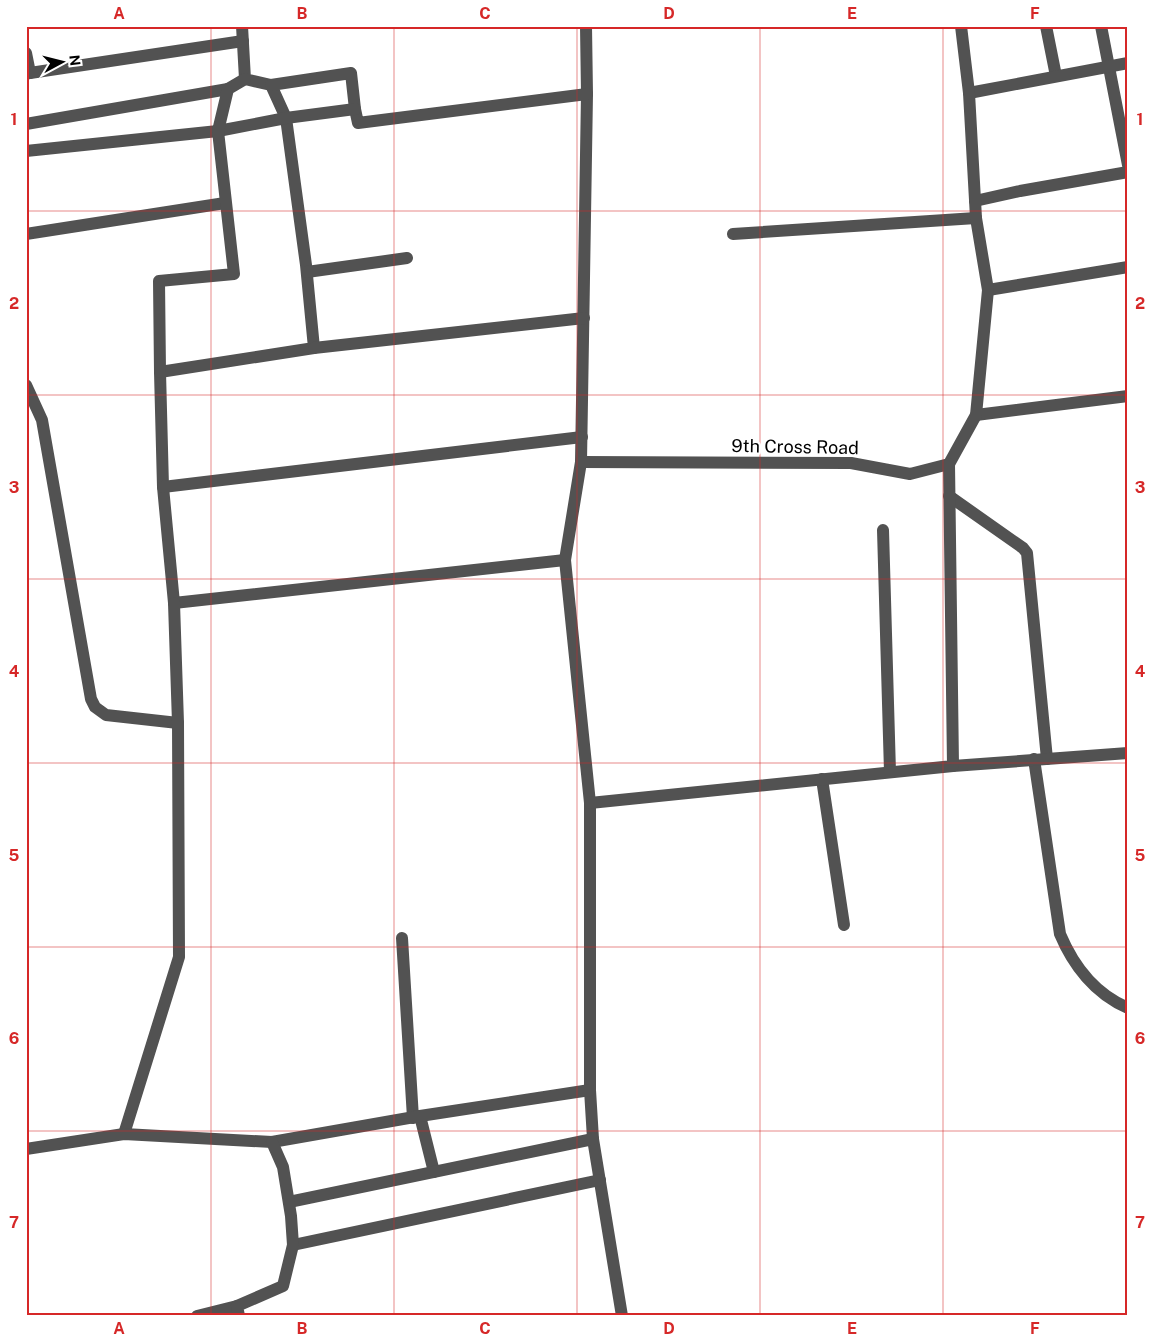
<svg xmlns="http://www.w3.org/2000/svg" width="1154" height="1342" font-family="'Public Sans',sans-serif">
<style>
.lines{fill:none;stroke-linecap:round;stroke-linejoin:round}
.minor{stroke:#525252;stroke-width:12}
.grid{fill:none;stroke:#d62828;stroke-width:1;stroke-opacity:0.55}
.labels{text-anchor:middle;stroke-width:4.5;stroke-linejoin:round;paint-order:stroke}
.street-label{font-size:18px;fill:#000;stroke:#fff}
.neatline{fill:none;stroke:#d62828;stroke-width:2}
.grid-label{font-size:16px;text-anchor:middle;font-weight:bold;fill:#d62828}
</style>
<rect width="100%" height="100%" fill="#fff"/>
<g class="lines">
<g class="minor">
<polyline points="242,26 245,79 271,85 286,118 306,265 314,348 160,372 163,487 174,603 565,560"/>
<polyline points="586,26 587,94 581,462 565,560 590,803 590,1090 593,1139 622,1316"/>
<polyline points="1046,26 1056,76"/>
<polyline points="1101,26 1128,165"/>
<polyline points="26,53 30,73 26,74"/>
<polyline points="30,73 243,41"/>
<polyline points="271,85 351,73 355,109 358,123 587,94"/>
<polyline points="969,93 1128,63"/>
<polyline points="26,124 228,89"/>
<polyline points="26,151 218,131 286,118 355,109"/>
<polyline points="975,201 1020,191 1128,172"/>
<polyline points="26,234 225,203"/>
<polyline points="733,234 976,218"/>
<polyline points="307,272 407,258"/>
<polyline points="988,290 1128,267"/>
<polyline points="314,348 584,318"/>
<polyline points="160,372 159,281 234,274 218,131 228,89 245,79"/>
<polyline points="26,385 42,420 91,699 95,707 106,715 178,723"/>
<polyline points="976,415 1128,396"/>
<polyline points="581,462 851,463 910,474 949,464 976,415 988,290 976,218 969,93 961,26"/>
<polyline points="163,487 582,437"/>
<polyline points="949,496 1023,548 1027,553 1047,759"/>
<polyline points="883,530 890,772"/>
<path d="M1034,759L1060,934C1073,965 1095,994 1128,1008"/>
<polyline points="953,766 1128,753"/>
<polyline points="822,779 844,925"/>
<polyline points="590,803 953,766 949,464"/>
<polyline points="402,938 413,1118"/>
<polyline points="420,1116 434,1172"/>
<polyline points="124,1134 179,957 178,723 174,603"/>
<polyline points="26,1149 124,1134 272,1142 420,1116 590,1090"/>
<polyline points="289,1202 593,1139"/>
<polyline points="293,1245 600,1180"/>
<polyline points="197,1316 237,1306"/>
<polyline points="239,1316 237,1306 283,1286 293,1245 291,1216 283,1167 272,1142"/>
</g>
</g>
<path class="grid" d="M211,26V1316M394,26V1316M577,26V1316M760,26V1316M943,26V1316M26,211H1128M26,395H1128M26,579H1128M26,763H1128M26,947H1128M26,1131H1128"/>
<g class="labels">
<g class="street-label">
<text transform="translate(795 447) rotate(1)" y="6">9th Cross Road</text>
</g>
</g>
<rect width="1154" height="1342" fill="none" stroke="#ffffff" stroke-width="55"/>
<g transform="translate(62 62) rotate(83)" stroke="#ffffff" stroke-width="4" paint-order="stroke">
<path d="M0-4L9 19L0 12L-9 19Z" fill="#000000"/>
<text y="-8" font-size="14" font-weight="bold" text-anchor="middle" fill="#000000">N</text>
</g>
<rect x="28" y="28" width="1098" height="1286" class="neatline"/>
<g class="grid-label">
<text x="119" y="19">A</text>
<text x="302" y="19">B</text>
<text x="485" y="19">C</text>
<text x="669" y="19">D</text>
<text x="852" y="19">E</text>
<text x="1035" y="19">F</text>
<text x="14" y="125">1</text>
<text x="1140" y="125">1</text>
<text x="14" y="309">2</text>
<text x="1140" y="309">2</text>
<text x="14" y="493">3</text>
<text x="1140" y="493">3</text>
<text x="14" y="677">4</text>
<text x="1140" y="677">4</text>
<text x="14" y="861">5</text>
<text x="1140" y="861">5</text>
<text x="14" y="1044">6</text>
<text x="1140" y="1044">6</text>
<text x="14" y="1228">7</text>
<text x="1140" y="1228">7</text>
<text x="119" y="1334">A</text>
<text x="302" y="1334">B</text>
<text x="485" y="1334">C</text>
<text x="669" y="1334">D</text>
<text x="852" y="1334">E</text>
<text x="1035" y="1334">F</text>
</g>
</svg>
